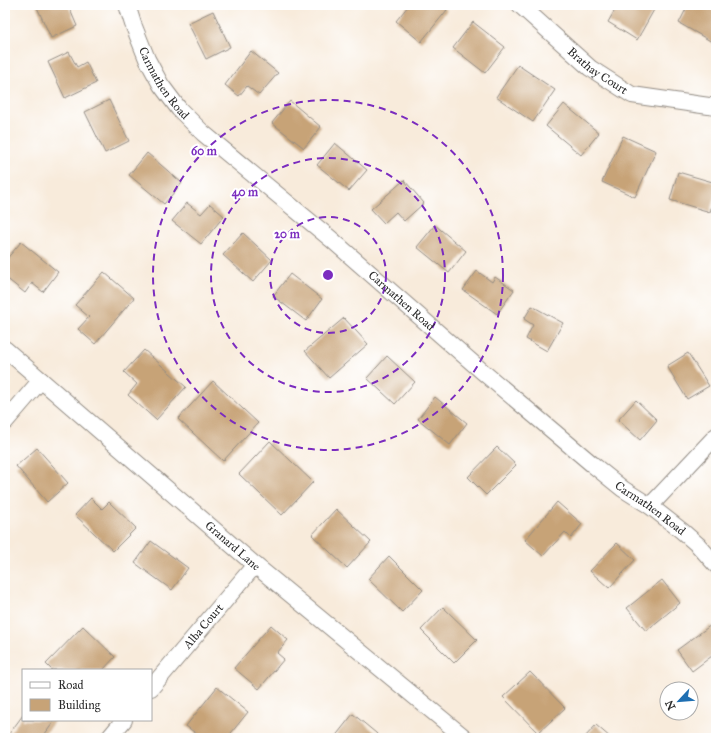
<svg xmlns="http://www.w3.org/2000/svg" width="721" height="743" font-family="'IM FELL Great Primer',serif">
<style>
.building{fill:#c7a377}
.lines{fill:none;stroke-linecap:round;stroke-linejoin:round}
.minor-casing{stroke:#928b83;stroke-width:18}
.minor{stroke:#fff;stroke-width:16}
.ring{fill:none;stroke:#7b2cbf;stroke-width:2;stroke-dasharray:7 5}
.labels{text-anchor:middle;stroke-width:4;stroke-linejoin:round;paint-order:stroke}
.street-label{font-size:12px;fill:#2b2b2b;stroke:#fff}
.centre{fill:#7b2cbf;stroke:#fff;stroke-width:2}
.ring-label{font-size:12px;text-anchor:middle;font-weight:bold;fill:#7b2cbf;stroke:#fff;stroke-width:4;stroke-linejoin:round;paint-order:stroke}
</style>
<rect width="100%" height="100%" fill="#fff"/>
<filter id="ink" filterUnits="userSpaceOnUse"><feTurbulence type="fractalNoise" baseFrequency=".025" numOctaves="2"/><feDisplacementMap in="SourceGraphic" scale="8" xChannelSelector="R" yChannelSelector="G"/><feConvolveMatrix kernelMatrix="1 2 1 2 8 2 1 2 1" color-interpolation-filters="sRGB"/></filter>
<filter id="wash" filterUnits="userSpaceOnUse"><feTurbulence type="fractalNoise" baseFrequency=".012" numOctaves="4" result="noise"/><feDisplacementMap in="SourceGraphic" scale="16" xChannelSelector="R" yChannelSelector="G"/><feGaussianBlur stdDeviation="0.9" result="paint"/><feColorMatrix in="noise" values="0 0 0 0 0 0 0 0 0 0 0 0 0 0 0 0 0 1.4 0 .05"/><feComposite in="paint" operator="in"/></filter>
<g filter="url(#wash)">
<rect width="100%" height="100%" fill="#f8ebdb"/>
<g id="blocks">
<g class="building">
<polygon points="36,5 68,5 77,26 51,38"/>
<polygon points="409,5 441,5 447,10 421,42 396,21"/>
<polygon points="618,5 651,5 655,8 637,40 608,22"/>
<polygon points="688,5 710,5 716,8 716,40 714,43 679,23"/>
<polygon points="213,11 230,47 206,59 188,23"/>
<polygon points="473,22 505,47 485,73 453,48"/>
<polygon points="251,51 278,73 259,95 247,86 239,96 225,85"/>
<polygon points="69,52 77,67 86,62 96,83 65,98 48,62"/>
<polygon points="518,65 555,90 533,122 496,97"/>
<polygon points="109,100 129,141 105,153 85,112"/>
<polygon points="290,101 321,127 304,148 272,123"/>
<polygon points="564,104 599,133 581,155 546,126"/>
<polygon points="623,136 656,151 635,197 602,182"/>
<polygon points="335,143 367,170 349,191 317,165"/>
<polygon points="147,153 182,183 164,204 129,175"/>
<polygon points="678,172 716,183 716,191 710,212 670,200"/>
<polygon points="404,180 424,203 404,221 396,212 384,223 371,209"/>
<polygon points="187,203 201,214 210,204 224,216 201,244 172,221"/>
<polygon points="435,225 466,251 449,273 417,247"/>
<polygon points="243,233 272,260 253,282 223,255"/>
<polygon points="21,242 58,272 43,292 32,283 25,293 5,277 5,261"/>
<polygon points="477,271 492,282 495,277 514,290 497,314 463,290"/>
<polygon points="104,272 134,298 95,344 78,329 89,317 75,305"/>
<polygon points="290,274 322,299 306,321 273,296"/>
<polygon points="532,306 563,323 547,351 526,339 533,325 524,319"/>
<polygon points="344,318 368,344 329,378 305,351"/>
<polygon points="144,350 186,387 156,420 128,395 137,384 124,372"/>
<polygon points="688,353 709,386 687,399 667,366"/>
<polygon points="387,356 415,382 395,404 367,378"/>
<polygon points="213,381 258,423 223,461 178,419"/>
<polygon points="435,397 467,423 450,445 418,419"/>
<polygon points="636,400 657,420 640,440 618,420"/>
<polygon points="270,441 313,482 282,515 239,474"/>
<polygon points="497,447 516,465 486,495 468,477"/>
<polygon points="37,448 68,483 47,502 16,466"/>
<polygon points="91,498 102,509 109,502 136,528 113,551 75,515"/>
<polygon points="557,502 582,524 571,538 565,532 543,556 525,540"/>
<polygon points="336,509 371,542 347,568 312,535"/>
<polygon points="151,541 188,568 172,590 135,563"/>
<polygon points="617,543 635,560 609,588 590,571"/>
<polygon points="389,556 423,590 402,612 368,579"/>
<polygon points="662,580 680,603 646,631 627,608"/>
<polygon points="443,607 477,640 454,663 421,630"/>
<polygon points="271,625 288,640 277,653 284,659 259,689 234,668"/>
<polygon points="711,625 716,632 716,653 692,671 677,650"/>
<polygon points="83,626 115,657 103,670 52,670 46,664"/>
<polygon points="530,672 565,708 538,733 503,697"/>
<polygon points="217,687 248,712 227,738 202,738 186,726"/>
<polygon points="353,714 382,738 334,738"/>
<polygon points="23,715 23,720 55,720 42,738 6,738"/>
<polygon points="596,725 611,738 584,738"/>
</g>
</g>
</g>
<g filter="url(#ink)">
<use href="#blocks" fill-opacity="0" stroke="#928b83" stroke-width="1"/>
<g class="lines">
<defs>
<g id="minor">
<path id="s1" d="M127,5L133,24L147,59L161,85L179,109L203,133L331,239L483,372L592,464L623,489L650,506L682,531L698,545L716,565"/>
<path id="s2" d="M520,5L590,68L632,95L716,107"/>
<path id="s3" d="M5,349L255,565L465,738"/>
<polyline points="5,422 41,380"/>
<polyline points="650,506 716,436"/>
<path id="s4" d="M151,688L255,565"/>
<polyline points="109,738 124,720"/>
</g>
</defs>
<use href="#minor" class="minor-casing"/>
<use href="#minor" class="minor"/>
</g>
</g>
<g class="ring">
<circle cx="328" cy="275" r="58"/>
<circle cx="328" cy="275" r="117"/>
<circle cx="328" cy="275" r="175"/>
</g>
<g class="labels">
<g class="street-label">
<text dy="4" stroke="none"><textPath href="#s2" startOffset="102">Brathay Court</textPath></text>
<text dy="4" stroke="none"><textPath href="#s1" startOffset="87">Carmathen Road</textPath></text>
<text dy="4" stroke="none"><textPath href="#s1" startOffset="411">Carmathen Road</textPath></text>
<text dy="4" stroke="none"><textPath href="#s1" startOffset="735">Carmathen Road</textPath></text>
<text dy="4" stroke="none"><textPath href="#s3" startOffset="301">Granard Lane</textPath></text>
<text dy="4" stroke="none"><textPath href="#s4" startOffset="81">Alba Court</textPath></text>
</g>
</g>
<circle cx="328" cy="275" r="6" class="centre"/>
<g class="ring-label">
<text x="204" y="155">60 m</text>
<text x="245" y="196">40 m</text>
<text x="287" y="238">20 m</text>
</g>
<rect width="721" height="743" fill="none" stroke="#fff" stroke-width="20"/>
<rect x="22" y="669" width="130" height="52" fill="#ffffff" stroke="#aaaaaa"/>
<rect x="30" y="682" width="20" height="6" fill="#ffffff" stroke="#aaaaaa"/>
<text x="58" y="689" font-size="12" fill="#2b2b2b">Road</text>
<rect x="30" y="699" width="20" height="12" fill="#c7a377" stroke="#aaaaaa"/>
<text x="58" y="709" font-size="12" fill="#2b2b2b">Building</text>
<g transform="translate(679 701) rotate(244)"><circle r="19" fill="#ffffff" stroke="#aaaaaa"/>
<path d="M0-3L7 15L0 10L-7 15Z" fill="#1f6fb2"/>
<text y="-6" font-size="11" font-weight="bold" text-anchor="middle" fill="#2b2b2b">N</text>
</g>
</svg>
